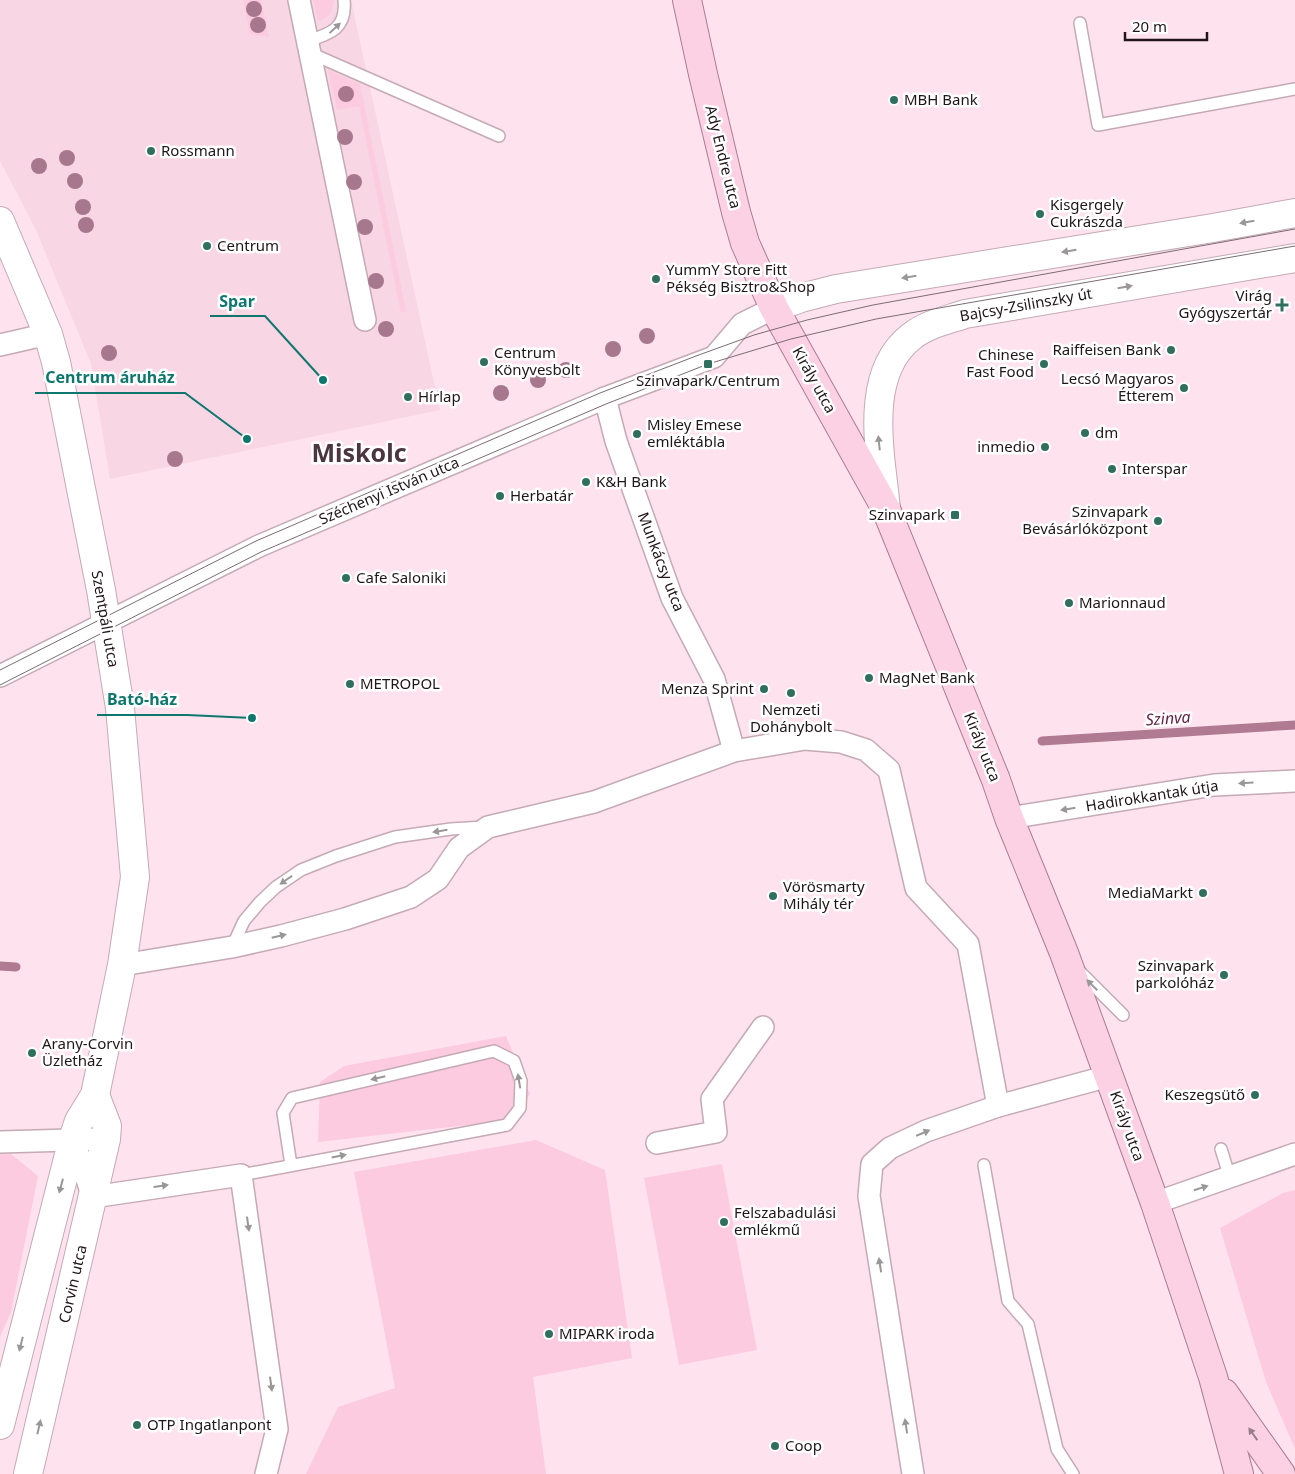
<svg xmlns="http://www.w3.org/2000/svg" width="1295" height="1474" font-family="'Noto Sans',sans-serif">
<style>
.built{fill:#f9d6e4}
.green{fill:#fccbdf}
.lines{fill:none;stroke-linecap:round;stroke-linejoin:round}
.stream{stroke:#b07b92;stroke-width:9}
.lane-casing{stroke:#c4aab4;stroke-width:14}
.street-casing{stroke:#c4aab4;stroke-width:24}
.secondary-casing{stroke:#c4aab4;stroke-width:30}
.primary-casing{stroke:#ad7c91;stroke-width:30}
.lane{stroke:#fff;stroke-width:11}
.street{stroke:#fff;stroke-width:21}
.secondary{stroke:#fff;stroke-width:28}
.primary{stroke:#fbd1e3;stroke-width:28}
.tram{stroke:#7c6b72;stroke-width:1}
.tree{fill:#a7778e}
.oneway{fill:#9b9698}
.oneway2{fill:#987d89}
.poi-dot{fill:#306f5d;stroke:#fff;stroke-width:2}
.labels{text-anchor:middle;stroke-width:5;stroke-linejoin:round;paint-order:stroke}
.poi-label{font-size:15px;fill:#20161a;stroke:#fff;text-anchor:start}
.street-label{font-size:15px;fill:#20161a;stroke:#fff}
.water-label{font-size:16px;font-style:italic;fill:#642344;stroke:#fff}
.town-label{font-size:25px;font-weight:bold;fill:#4b363f;stroke:#fff}
.leader{fill:none;stroke:#0f766e;stroke-width:2}
.callout-dot{fill:#0f766e;stroke:#fff;stroke-width:2}
.callout-label{font-size:16px;text-anchor:middle;font-weight:bold;fill:#0f766e;stroke:#fff;stroke-width:5;stroke-linejoin:round;paint-order:stroke}
</style>
<rect width="100%" height="100%" fill="#fee3ee"/>
<polygon class="built" points="0,0 351,0 440,410 110,479 91,364 36,230 0,161"/>
<g class="green">
<polygon points="243,0 261,0 269,37 250,34"/>
<path d="M313,0H334C332,12 330,18 318,21Z"/>
<polygon points="328,70 360,84 406,311 401,313 359,106 337,110"/>
<polygon points="506,1036 530,1094 512,1120 318,1142 320,1082 344,1066"/>
<polygon points="536,1140 605,1170 632,1358 533,1377 546,1474 306,1474 338,1407 395,1388 354,1172"/>
<polygon points="0,1154 11,1154 38,1176 11,1312 0,1337"/>
<polygon points="722,1164 757,1350 679,1365 644,1178"/>
<polygon points="1295,1190 1295,1449 1266,1382 1220,1228 1283,1193"/>
</g>
<g class="lines">
<g class="stream">
<polyline points="1042,741 1295,725"/>
<polyline points="0,966 16,967"/>
</g>
<defs>
<g id="lane">
<polyline points="1080,23 1098,125 1295,89"/>
<path d="M307,41C331,34 347,28 344,0"/>
<polyline points="310,53 499,136"/>
<polyline points="232,947 244,921 260,902 276,887 301,870 336,856 395,837 451,829 484,827"/>
<polyline points="1078,970 1123,1015"/>
<polyline points="1221,1149 1230,1178"/>
<polyline points="984,1165 1008,1301 1028,1324 1057,1449 1073,1474"/>
<polyline points="241,1175 507,1125 520,1108 521,1081 514,1061 494,1051 292,1098 283,1113 291,1165"/>
</g>
<g id="street">
<polyline points="299,0 365,320"/>
<polyline points="0,345 48,334"/>
<polyline points="605,398 616,441 672,598 714,679 734,751"/>
<polyline points="0,676 259,546 605,398 714,357 742,324 774,308"/>
<polyline points="1009,818 1214,785 1295,781"/>
<polyline points="122,965 232,947 281,936 345,919 411,897 438,879 459,848 488,827 594,802 734,751 805,739 841,742 866,750 889,770 916,888 968,944 998,1106"/>
<polyline points="73,1139 93,1197 241,1175 277,1429 266,1474"/>
<polyline points="0,1142 106,1139"/>
<polyline points="657,1143 716,1132 712,1099 763,1027"/>
<polyline points="1155,1203 1295,1154"/>
<polyline points="913,1474 869,1196 872,1164 890,1148 926,1131 998,1106 1109,1076"/>
</g>
<g id="secondary">
<polyline points="0,221 48,334 56,362 101,590 120,708 135,877 122,965 95,1095 79,1121 73,1139 0,1425"/>
<polyline points="774,308 801,298 836,289 1213,228 1295,213"/>
<path d="M886,509C881,455 862,374 912,336C927,324 948,320 965,314L1295,258"/>
<polyline points="28,1474 106,1139 107,1126 95,1095"/>
</g>
<g id="primary">
<polyline points="687,0 703,74 736,212 745,243 774,308 886,509 996,780 1009,818 1064,953 1155,1203 1213,1377 1239,1474"/>
<polyline points="1224,1393 1281,1474"/>
</g>
</defs>
<use href="#lane" class="lane-casing"/>
<use href="#street" class="street-casing"/>
<use href="#secondary" class="secondary-casing"/>
<use href="#primary" class="primary-casing"/>
<use href="#lane" class="lane"/>
<use href="#street" class="street"/>
<use href="#secondary" class="secondary"/>
<use href="#primary" class="primary"/>
<g class="tram">
<polyline points="0,670 256,541 600,393 696,356 754,335 807,320 873,305 1295,229"/>
<polyline points="0,685 261,552 606,404 708,364 791,339 876,319 1295,246"/>
</g>
</g>
<g class="tree">
<circle cx="254" cy="9" r="8"/>
<circle cx="258" cy="25" r="8"/>
<circle cx="346" cy="94" r="8"/>
<circle cx="345" cy="137" r="8"/>
<circle cx="67" cy="158" r="8"/>
<circle cx="39" cy="166" r="8"/>
<circle cx="75" cy="181" r="8"/>
<circle cx="354" cy="182" r="8"/>
<circle cx="83" cy="207" r="8"/>
<circle cx="86" cy="225" r="8"/>
<circle cx="365" cy="227" r="8"/>
<circle cx="376" cy="281" r="8"/>
<circle cx="386" cy="329" r="8"/>
<circle cx="647" cy="336" r="8"/>
<circle cx="613" cy="349" r="8"/>
<circle cx="109" cy="353" r="8"/>
<circle cx="566" cy="370" r="8"/>
<circle cx="538" cy="380" r="8"/>
<circle cx="501" cy="393" r="8"/>
<circle cx="175" cy="459" r="8"/>
</g>
<defs><path id="oneway-solid" d="M-6-.8H1V-3.2L6.5 0L1 3.2V.8H-6Z" transform="scale(1.25)"/></defs>
<g class="oneway">
<use href="#oneway-solid" transform="translate(335 28) rotate(-43)"/>
<use href="#oneway-solid" transform="translate(1247 222) rotate(170)"/>
<use href="#oneway-solid" transform="translate(1069 251) rotate(171)"/>
<use href="#oneway-solid" transform="translate(909 277) rotate(171)"/>
<use href="#oneway-solid" transform="translate(1125 287) rotate(-10)"/>
<use href="#oneway-solid" transform="translate(879 443) rotate(-96)"/>
<use href="#oneway-solid" transform="translate(1246 783) rotate(177)"/>
<use href="#oneway-solid" transform="translate(1068 809) rotate(171)"/>
<use href="#oneway-solid" transform="translate(440 831) rotate(171)"/>
<use href="#oneway-solid" transform="translate(286 880) rotate(145)"/>
<use href="#oneway-solid" transform="translate(279 936) rotate(-13)"/>
<use href="#oneway-solid" transform="translate(1092 985) rotate(-135)"/>
<use href="#oneway-solid" transform="translate(378 1078) rotate(167)"/>
<use href="#oneway-solid" transform="translate(519 1081) rotate(-100)"/>
<use href="#oneway-solid" transform="translate(923 1133) rotate(-23)"/>
<use href="#oneway-solid" transform="translate(339 1156) rotate(-11)"/>
<use href="#oneway-solid" transform="translate(61 1186) rotate(105)"/>
<use href="#oneway-solid" transform="translate(161 1186) rotate(-8)"/>
<use href="#oneway-solid" transform="translate(1201 1188) rotate(-18)"/>
<use href="#oneway-solid" transform="translate(248 1224) rotate(82)"/>
<use href="#oneway-solid" transform="translate(880 1265) rotate(-99)"/>
<use href="#oneway-solid" transform="translate(21 1344) rotate(104)"/>
<use href="#oneway-solid" transform="translate(271 1384) rotate(82)"/>
<use href="#oneway-solid" transform="translate(906 1426) rotate(-99)"/>
<use href="#oneway-solid" transform="translate(39 1427) rotate(-77)"/>
</g>
<use class="oneway2" href="#oneway-solid" transform="translate(1253 1434) rotate(-125)"/>
<g class="poi-dot">
<circle cx="894" cy="100" r="5"/>
<circle cx="151" cy="151" r="5"/>
<circle cx="1040" cy="214" r="5"/>
<circle cx="207" cy="246" r="5"/>
<circle cx="656" cy="279" r="5"/>
<path d="M1279.5 297.5h5v5h5v5h-5v5h-5v-5h-5v-5h5z"/>
<circle cx="1171" cy="350" r="5"/>
<circle cx="484" cy="362" r="5"/>
<rect x="703" y="359" width="10" height="10" rx="2.5"/>
<circle cx="1044" cy="364" r="5"/>
<circle cx="1184" cy="388" r="5"/>
<circle cx="408" cy="397" r="5"/>
<circle cx="1085" cy="433" r="5"/>
<circle cx="637" cy="434" r="5"/>
<circle cx="1045" cy="447" r="5"/>
<circle cx="1112" cy="469" r="5"/>
<circle cx="586" cy="482" r="5"/>
<circle cx="500" cy="496" r="5"/>
<rect x="950" y="510" width="10" height="10" rx="2.5"/>
<circle cx="1158" cy="521" r="5"/>
<circle cx="346" cy="578" r="5"/>
<circle cx="1069" cy="603" r="5"/>
<circle cx="869" cy="678" r="5"/>
<circle cx="350" cy="684" r="5"/>
<circle cx="764" cy="689" r="5"/>
<circle cx="791" cy="693" r="5"/>
<circle cx="1203" cy="893" r="5"/>
<circle cx="773" cy="896" r="5"/>
<circle cx="1224" cy="975" r="5"/>
<circle cx="32" cy="1053" r="5"/>
<circle cx="1255" cy="1095" r="5"/>
<circle cx="724" cy="1222" r="5"/>
<circle cx="549" cy="1334" r="5"/>
<circle cx="137" cy="1425" r="5"/>
<circle cx="775" cy="1446" r="5"/>
</g>
<g class="labels">
<g class="poi-label">
<text x="904" y="105">MBH Bank</text>
<text x="161" y="156">Rossmann</text>
<text x="1050" y="210">Kisgergely<tspan x="1050" dy="17">Cukrászda</tspan></text>
<text x="217" y="251">Centrum</text>
<text x="666" y="275">YummY Store Fitt<tspan x="666" dy="17">Pékség Bisztro&amp;Shop</tspan></text>
<text x="1272" y="301" text-anchor="end">Virág<tspan x="1272" dy="17">Gyógyszertár</tspan></text>
<text x="1161" y="355" text-anchor="end">Raiffeisen Bank</text>
<text x="494" y="358">Centrum<tspan x="494" dy="17">Könyvesbolt</tspan></text>
<text x="1034" y="360" text-anchor="end">Chinese<tspan x="1034" dy="17">Fast Food</tspan></text>
<text x="1174" y="384" text-anchor="end">Lecsó Magyaros<tspan x="1174" dy="17">Étterem</tspan></text>
<text x="708" y="386" text-anchor="middle">Szinvapark/Centrum</text>
<text x="418" y="402">Hírlap</text>
<text x="647" y="430">Misley Emese<tspan x="647" dy="17">emléktábla</tspan></text>
<text x="1095" y="438">dm</text>
<text x="1035" y="452" text-anchor="end">inmedio</text>
<text x="1122" y="474">Interspar</text>
<text x="596" y="487">K&amp;H Bank</text>
<text x="510" y="501">Herbatár</text>
<text x="1148" y="517" text-anchor="end">Szinvapark<tspan x="1148" dy="17">Bevásárlóközpont</tspan></text>
<text x="945" y="520" text-anchor="end">Szinvapark</text>
<text x="356" y="583">Cafe Saloniki</text>
<text x="1079" y="608">Marionnaud</text>
<text x="879" y="683">MagNet Bank</text>
<text x="360" y="689">METROPOL</text>
<text x="754" y="694" text-anchor="end">Menza Sprint</text>
<text x="791" y="715" text-anchor="middle">Nemzeti<tspan x="791" dy="17">Dohánybolt</tspan></text>
<text x="783" y="892">Vörösmarty<tspan x="783" dy="17">Mihály tér</tspan></text>
<text x="1193" y="898" text-anchor="end">MediaMarkt</text>
<text x="1214" y="971" text-anchor="end">Szinvapark<tspan x="1214" dy="17">parkolóház</tspan></text>
<text x="42" y="1049">Arany-Corvin<tspan x="42" dy="17">Üzletház</tspan></text>
<text x="1245" y="1100" text-anchor="end">Keszegsütő</text>
<text x="734" y="1218">Felszabadulási<tspan x="734" dy="17">emlékmű</tspan></text>
<text x="559" y="1339">MIPARK iroda</text>
<text x="147" y="1430">OTP Ingatlanpont</text>
<text x="785" y="1451">Coop</text>
</g>
<g class="street-label">
<text transform="translate(723 157) rotate(76)" y="5">Ady Endre utca</text>
<text transform="translate(1026 305) rotate(-10)" y="5">Bajcsy-Zsilinszky út</text>
<text transform="translate(814 380) rotate(61)" y="5">Király utca</text>
<text transform="translate(389 491) rotate(-23)" y="5">Széchenyi István utca</text>
<text transform="translate(661 562) rotate(69)" y="5">Munkácsy utca</text>
<text transform="translate(105 619) rotate(80)" y="5">Szentpáli utca</text>
<text transform="translate(982 747) rotate(68)" y="5">Király utca</text>
<text transform="translate(1152 796) rotate(-9)" y="5">Hadirokkantak útja</text>
<text transform="translate(1127 1126) rotate(70)" y="5">Király utca</text>
<text transform="translate(73 1284) rotate(-77)" y="5">Corvin utca</text>
</g>
<g class="water-label">
<text transform="translate(1168 718) rotate(-4)" y="6">Szinva</text>
</g>
<g class="town-label">
<text x="359" y="462">Miskolc</text>
</g>
</g>
<path class="leader" d="M323 380L265 316H210M247 439L185 393H35M252 718L187 715H97"/>
<g class="callout-dot">
<circle cx="323" cy="380" r="5"/>
<circle cx="247" cy="439" r="5"/>
<circle cx="252" cy="718" r="5"/>
</g>
<g class="callout-label">
<text x="237" y="307">Spar</text>
<text x="110" y="383">Centrum áruház</text>
<text x="142" y="705">Bató-ház</text>
</g>
<path d="M1125 32v8h82v-8" fill="none" stroke="#20161a" stroke-width="2.5"/>
<text x="1132" y="32" font-size="15" fill="#20161a" stroke="#ffffff" stroke-width="4" paint-order="stroke">20 m</text>
</svg>
